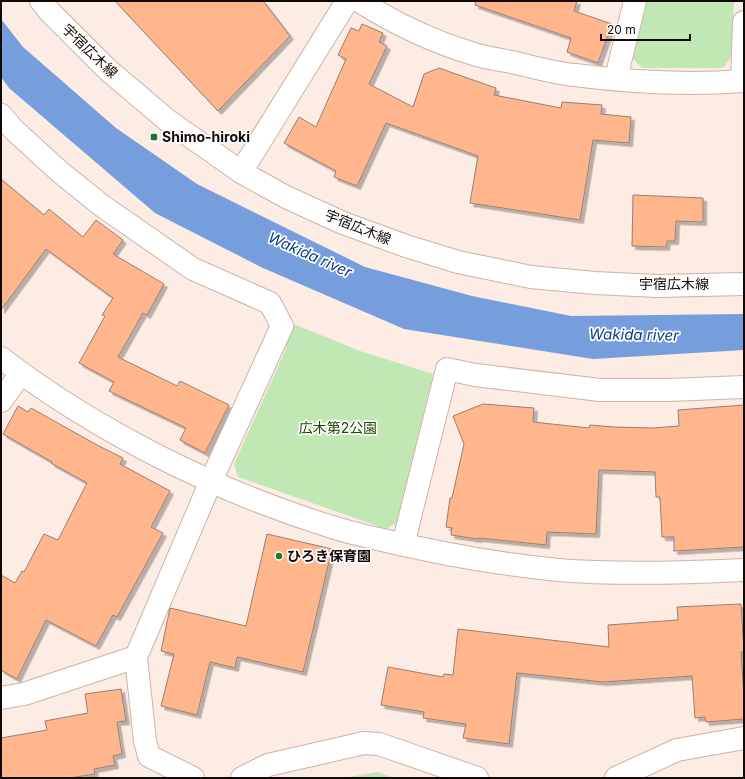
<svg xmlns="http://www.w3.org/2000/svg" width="745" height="779" font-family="Inter,'Noto Sans JP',sans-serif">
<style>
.green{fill:#c1e7b5}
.water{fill:#769edc}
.building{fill:#ffb68c;stroke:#977f72;filter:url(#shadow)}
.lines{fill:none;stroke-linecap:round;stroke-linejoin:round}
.minor-casing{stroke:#cdb3a5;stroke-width:24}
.tertiary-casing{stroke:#cdb3a5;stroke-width:24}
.minor{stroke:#fff;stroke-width:22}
.tertiary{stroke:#fff;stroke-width:22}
.poi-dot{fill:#1b7929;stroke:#fdfdfd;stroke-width:1.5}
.labels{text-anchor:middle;stroke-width:3.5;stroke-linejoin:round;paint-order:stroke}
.street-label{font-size:14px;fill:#110905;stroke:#fdfdfd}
.poi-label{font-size:14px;font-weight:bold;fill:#110905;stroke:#fdfdfd;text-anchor:start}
.park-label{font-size:14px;fill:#1c4805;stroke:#fdfdfd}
.water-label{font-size:15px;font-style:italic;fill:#0b3d85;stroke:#fdfdfd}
</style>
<defs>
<filter id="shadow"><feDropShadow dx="3.5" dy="3.5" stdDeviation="0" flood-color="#0004"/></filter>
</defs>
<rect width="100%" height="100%" fill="#fcece3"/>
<g class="green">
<polygon points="647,1 734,1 731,57 723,68 642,68 632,58"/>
<polygon points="289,322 360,351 433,374 398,522 386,529 238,477 234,464 286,349"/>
<polygon points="378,772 394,778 343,778"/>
</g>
<polygon class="water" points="1,19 23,47 116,128 197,184 365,267 472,296 571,316 744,314 744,350 593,359 404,329 263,268 155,213 9,88 1,77"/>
<g class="building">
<polygon points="115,1 263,1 290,36 218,111"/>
<polygon points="476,1 577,1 574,11 612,24 598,63 567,52 571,38 475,5"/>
<polygon points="362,24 383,33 379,42 387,46 369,84 413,107 424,74 439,68 496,88 494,95 561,108 562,102 602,105 601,114 631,117 629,143 593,140 580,220 470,203 478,156 386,123 357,186 334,177 336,171 284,143 299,117 316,127 346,59 338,55 351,28 359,31"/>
<polygon points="1,179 44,215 49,209 83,237 96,220 123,240 113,254 164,284 147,315 143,313 118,357 177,386 180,381 229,405 205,453 180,440 186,428 109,391 114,382 79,363 105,316 102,315 113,298 46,249 1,310"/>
<polygon points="633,195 703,198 703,222 676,221 675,241 667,241 666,247 632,246"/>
<polygon points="483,404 534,408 533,422 589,428 590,425 614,427 652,428 679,426 678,410 744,405 744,547 674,551 674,537 662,537 660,497 656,497 655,472 599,470 596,534 547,532 546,545 479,538 478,539 451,535 452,528 446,527 450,498 452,498 464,444 453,416"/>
<polygon points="18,406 28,412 31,408 97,445 123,458 120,464 170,491 151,527 163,533 117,617 113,615 96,646 46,620 17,679 1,670 1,575 15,583 22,571 24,572 44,534 58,540 87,483 51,463 52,462 3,434"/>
<polygon points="267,534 332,549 303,672 237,657 235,668 210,662 197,715 161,706 174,654 161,651 170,608 246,626"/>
<polygon points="741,604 744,652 741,652 744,697 744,719 706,722 705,717 695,718 692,676 603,682 517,673 509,744 463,738 466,724 423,718 424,712 381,705 388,667 443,677 444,674 453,675 458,629 609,647 608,625 678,620 677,607"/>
<polygon points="121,689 126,721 117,722 122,754 113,756 115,765 94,769 95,774 70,778 1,778 1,738 47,730 45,721 88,713 85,694"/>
</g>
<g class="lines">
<defs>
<g id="minor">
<path d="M359,1C394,23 433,42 474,54C486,58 500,60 512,62C533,67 554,73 575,75C629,82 690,85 744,81"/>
<polyline points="616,78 635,1"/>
<polyline points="742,81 744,22"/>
<polyline points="1,115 14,130 60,172 101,205 193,269 270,303 282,326 211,481 136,657 145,741 149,756 193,778"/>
<polyline points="241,172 347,1"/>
<path d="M1,358C96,431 218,492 332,527C347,532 362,535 378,539C437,553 497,564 558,570C619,575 682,573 744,570"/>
<polyline points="1,401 21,373"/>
<polyline points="403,545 447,369 475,375 600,390 669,390 744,387"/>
<polyline points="1,698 24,694 136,657"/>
<polyline points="242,778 268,765 364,743 379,744 477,778"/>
<polyline points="616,778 677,750 744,738"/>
</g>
<polyline id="tertiary" points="41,1 49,11 108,70 167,120 241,172 286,197 343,223 406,246 458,262 531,277 595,283 657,286 744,284"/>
</defs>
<use href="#minor" class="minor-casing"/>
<use href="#tertiary" class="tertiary-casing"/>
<use href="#minor" class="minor"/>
<use href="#tertiary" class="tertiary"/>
</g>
<g class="poi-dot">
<rect x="150" y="133" width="8" height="8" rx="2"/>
<circle cx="279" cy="556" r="4"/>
</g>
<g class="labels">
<g class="street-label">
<text transform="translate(90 51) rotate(44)" y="5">宇宿広木線</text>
<text transform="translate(358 227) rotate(22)" y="5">宇宿広木線</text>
<text x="674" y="289">宇宿広木線</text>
</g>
<g class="poi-label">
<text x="162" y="142">Shimo-hiroki</text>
<text x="287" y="561">ひろき保育園</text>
</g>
<g class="park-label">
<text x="338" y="433">広木第2公園</text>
</g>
<g class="water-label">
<text transform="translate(310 255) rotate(24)" y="5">Wakida river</text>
<text transform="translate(634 335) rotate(1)" y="5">Wakida river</text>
</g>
</g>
<rect width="745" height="779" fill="none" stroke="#110905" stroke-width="4"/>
<path d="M601 34v6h89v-6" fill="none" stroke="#110905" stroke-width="2"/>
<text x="607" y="34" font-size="12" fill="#110905" stroke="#fdfdfd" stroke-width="3" paint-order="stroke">20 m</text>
</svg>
